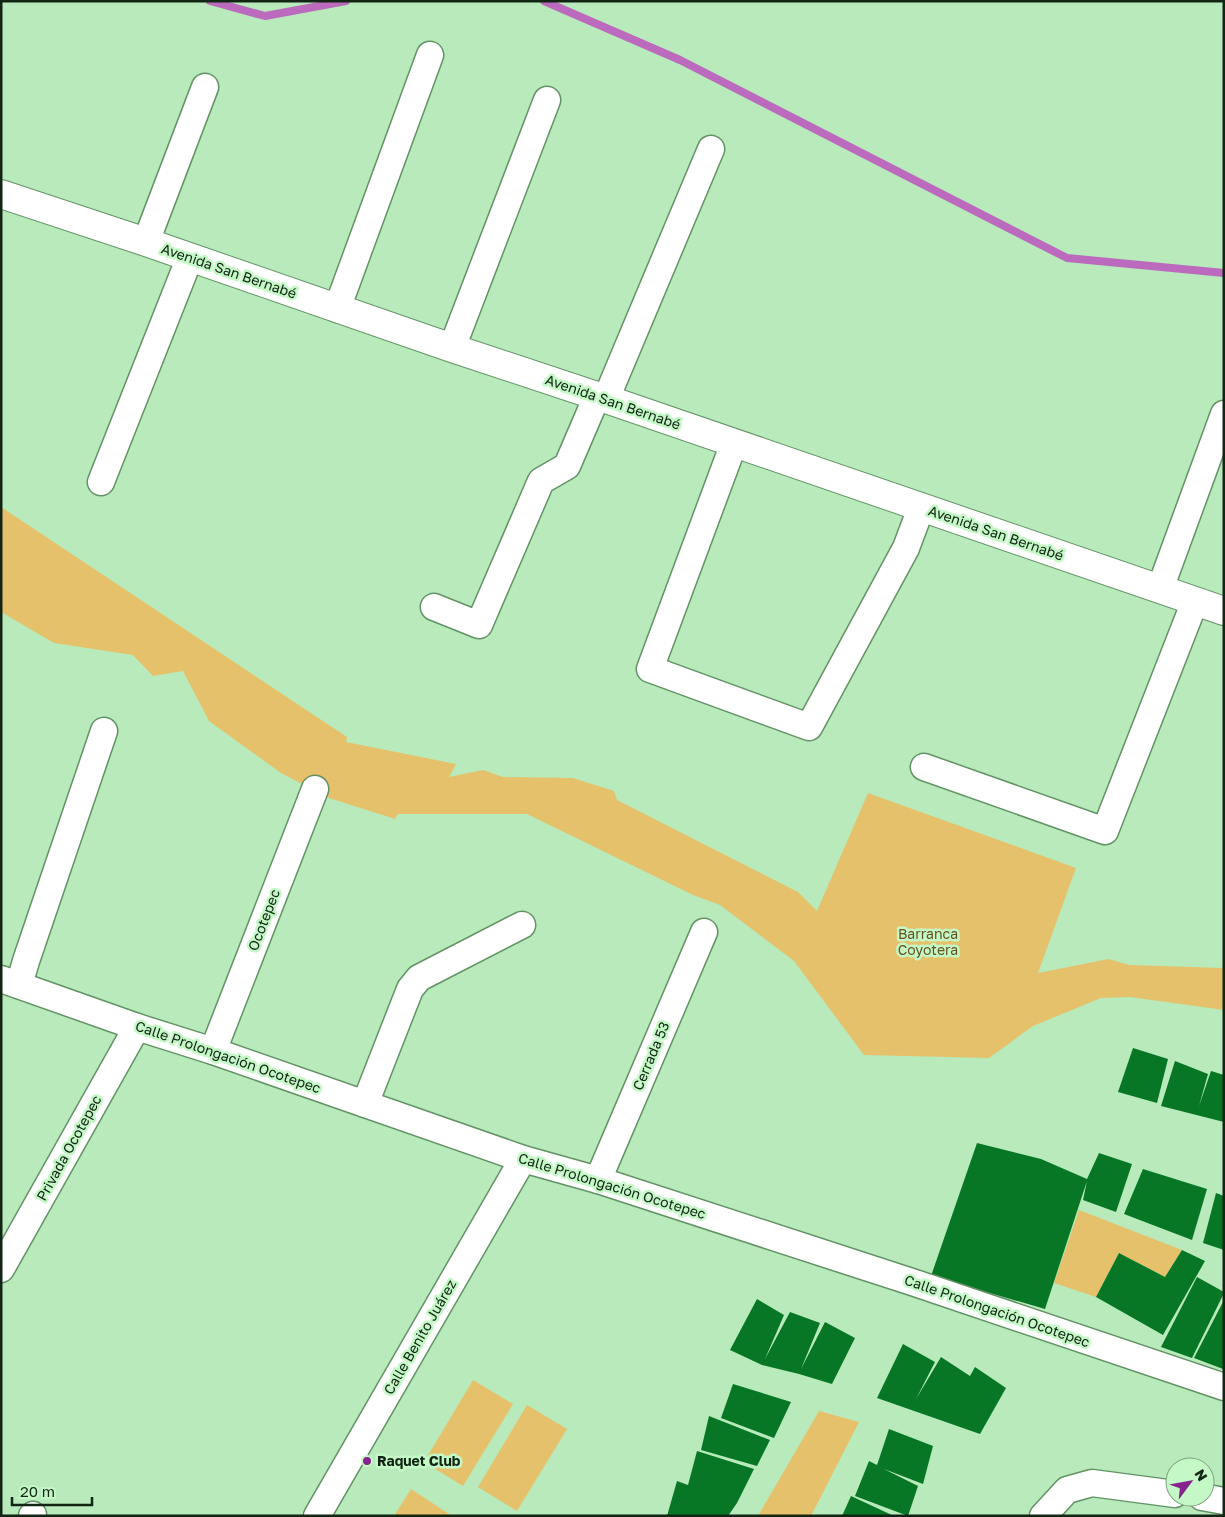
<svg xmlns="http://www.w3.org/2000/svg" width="1225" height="1517" font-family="'Golos Text',sans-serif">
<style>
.green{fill:#e6c16b}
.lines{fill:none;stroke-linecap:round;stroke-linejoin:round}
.stream{stroke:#bb6abd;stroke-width:8}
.building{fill:#077726}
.minor-casing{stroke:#639266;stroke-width:29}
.major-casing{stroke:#639266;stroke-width:30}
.minor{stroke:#fff;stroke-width:26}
.major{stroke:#fff;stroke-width:28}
.poi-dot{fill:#87238c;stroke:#c5f8c7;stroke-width:2}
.labels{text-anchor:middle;stroke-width:5;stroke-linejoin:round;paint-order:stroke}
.street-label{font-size:14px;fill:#122514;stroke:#c5f8c7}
.park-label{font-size:14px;fill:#655020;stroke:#c5f8c7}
.poi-label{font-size:14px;font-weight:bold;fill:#122514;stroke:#c5f8c7;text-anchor:start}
</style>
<rect width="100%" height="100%" fill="#b8eabb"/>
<g class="green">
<polygon points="1,507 347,737 346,742 456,764 449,777 483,770 503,777 573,778 614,791 617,800 798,892 817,911 868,793 1076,868 1038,973 1109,959 1129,965 1224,968 1224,1010 1130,997 1101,998 1033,1026 989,1058 864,1055 794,961 720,905 693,895 527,814 398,814 395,819 329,798 281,773 209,721 183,671 153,676 133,655 54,643 1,612"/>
<polygon points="1079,1210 1182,1250 1165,1277 1119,1253 1096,1297 1054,1283"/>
<polygon points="473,1380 513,1404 463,1486 424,1462"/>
<polygon points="527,1405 567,1429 517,1511 478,1487"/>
<polygon points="819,1411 859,1422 811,1516 758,1516"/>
<polygon points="411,1489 452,1516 394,1516"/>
</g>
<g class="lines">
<g class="stream">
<polyline points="210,1 265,16 346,1"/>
<polyline points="544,1 680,60 1067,258 1224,273"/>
</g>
</g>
<g class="building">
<polygon points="1133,1048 1168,1059 1157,1103 1118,1092"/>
<polygon points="1175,1061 1208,1074 1199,1106 1211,1071 1224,1075 1224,1122 1161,1106"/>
<polygon points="977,1143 1041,1159 1087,1179 1099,1153 1132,1164 1116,1212 1083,1200 1087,1181 1045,1309 931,1276"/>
<polygon points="1143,1169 1207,1189 1192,1240 1124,1214"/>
<polygon points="1216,1193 1224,1196 1224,1250 1203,1243"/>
<polygon points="1182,1250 1205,1261 1163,1335 1096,1297 1119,1253 1165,1277"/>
<polygon points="1197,1277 1224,1292 1224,1293 1192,1358 1161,1347"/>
<polygon points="757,1299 784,1315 765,1359 790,1312 820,1323 801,1369 825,1322 855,1338 832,1384 799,1374 762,1365 730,1350"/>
<polygon points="1224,1300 1224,1367 1223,1369 1194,1358"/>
<polygon points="903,1344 935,1362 916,1399 941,1357 970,1376 975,1367 1006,1388 980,1434 877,1398"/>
<polygon points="733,1384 791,1402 774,1438 721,1418"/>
<polygon points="709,1416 770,1440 757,1466 701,1450"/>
<polygon points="889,1429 933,1446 923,1484 884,1469 918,1486 908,1516 855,1496 869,1461 877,1465"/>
<polygon points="697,1451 754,1469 737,1503 728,1516 667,1516 677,1481 688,1485"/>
<polygon points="851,1496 894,1516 842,1516"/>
</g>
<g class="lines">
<defs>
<g id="minor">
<polyline points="146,242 205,87"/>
<polyline points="337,309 430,55"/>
<polyline points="452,348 547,100"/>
<polyline points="606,399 711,149"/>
<polyline points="734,443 650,669 809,727 906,548 921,508"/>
<polyline points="101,482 190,257"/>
<polyline points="1160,589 1224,414"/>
<polyline points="434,607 479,625 541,481 567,466 597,396"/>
<polyline points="924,767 1105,831 1195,601"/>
<polyline points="1,979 137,1027 213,1051 523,1159 598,1180 912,1282 1224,1387"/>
<polyline points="19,985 26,961 104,731"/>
<polyline points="213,1051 315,789"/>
<polyline points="365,1104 410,989 419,978 522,925"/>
<polyline points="598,1180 704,932"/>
<polyline points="1,1269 137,1027"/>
<polyline points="1202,1497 1224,1501"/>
<polyline points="32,1516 33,1515"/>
<polyline points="317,1516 523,1159"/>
<polyline points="1043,1516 1067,1490 1092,1483 1175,1494"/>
</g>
<polyline id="major" points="1,194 146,242 452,348 606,399 1224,611"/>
</defs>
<use href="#minor" class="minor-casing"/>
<use href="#major" class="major-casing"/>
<use href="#minor" class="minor"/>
<use href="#major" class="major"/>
</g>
<circle class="poi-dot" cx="367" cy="1461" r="5"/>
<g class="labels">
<g class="street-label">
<text transform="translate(229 271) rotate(19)" y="5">Avenida San Bernabé</text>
<text transform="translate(613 402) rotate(19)" y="5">Avenida San Bernabé</text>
<text transform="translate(996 533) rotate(19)" y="5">Avenida San Bernabé</text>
<text transform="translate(264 920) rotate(-69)" y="5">Ocotepec</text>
<text transform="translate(651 1056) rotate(-67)" y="5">Cerrada 53</text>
<text transform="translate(228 1057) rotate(19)" y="5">Calle Prolongación Ocotepec</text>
<text transform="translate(69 1148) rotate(-61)" y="5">Privada Ocotepec</text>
<text transform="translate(612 1186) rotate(17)" y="5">Calle Prolongación Ocotepec</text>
<text transform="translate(997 1311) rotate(19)" y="5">Calle Prolongación Ocotepec</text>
<text transform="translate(420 1337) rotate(-60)" y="5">Calle Benito Juárez</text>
</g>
<g class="park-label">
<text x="928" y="939">Barranca<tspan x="928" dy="16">Coyotera</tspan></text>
</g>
<g class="poi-label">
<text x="377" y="1466">Raquet Club</text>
</g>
</g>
<rect width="1225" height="1517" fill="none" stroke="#122514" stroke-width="5"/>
<g transform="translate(1190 1482) rotate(58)"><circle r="24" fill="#c5f8c7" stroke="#7da47f"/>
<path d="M0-4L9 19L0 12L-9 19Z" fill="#87238c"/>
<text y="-8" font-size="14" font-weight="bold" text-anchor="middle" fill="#122514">N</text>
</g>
<path d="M12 1497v8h80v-8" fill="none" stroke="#122514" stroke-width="2.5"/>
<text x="20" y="1497" font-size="15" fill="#122514" stroke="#c5f8c7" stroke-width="4" paint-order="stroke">20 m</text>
</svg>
